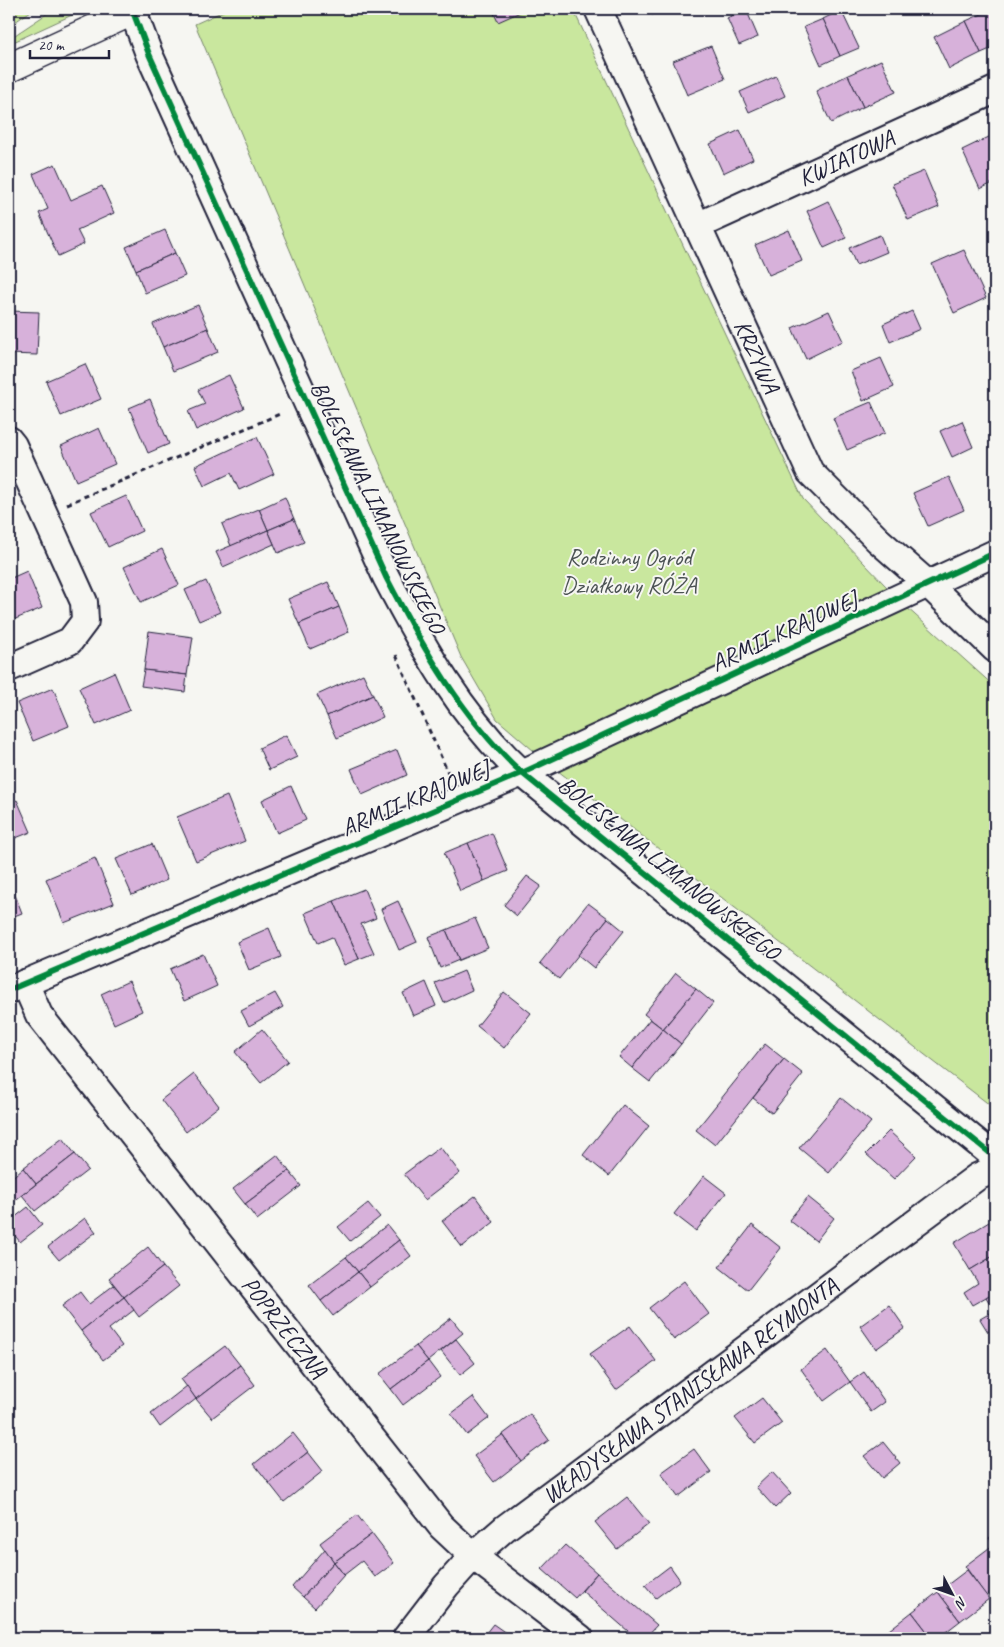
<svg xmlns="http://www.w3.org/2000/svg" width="1004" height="1647" font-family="Caveat,sans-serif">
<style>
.green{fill:#c9e79e;stroke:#76846c}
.building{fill:#d7b1da;stroke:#22223b}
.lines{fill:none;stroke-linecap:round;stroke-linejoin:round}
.minor-casing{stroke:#22223b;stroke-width:30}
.tertiary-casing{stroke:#22223b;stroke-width:31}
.path{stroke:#22223b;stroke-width:3;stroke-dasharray:5 4;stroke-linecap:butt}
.minor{stroke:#f6f6f2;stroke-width:26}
.tertiary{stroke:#f6f6f2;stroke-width:28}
.cycleway-casing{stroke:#f6f6f2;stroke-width:9}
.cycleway{stroke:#00873e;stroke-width:6}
.labels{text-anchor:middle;stroke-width:4;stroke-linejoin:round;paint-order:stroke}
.street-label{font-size:24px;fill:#22223b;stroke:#f6f6f2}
.park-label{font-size:24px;fill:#4c5354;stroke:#f6f6f2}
</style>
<rect width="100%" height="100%" fill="#f6f6f2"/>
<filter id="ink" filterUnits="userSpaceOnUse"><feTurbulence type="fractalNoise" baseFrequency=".02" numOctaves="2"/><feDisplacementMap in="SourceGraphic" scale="10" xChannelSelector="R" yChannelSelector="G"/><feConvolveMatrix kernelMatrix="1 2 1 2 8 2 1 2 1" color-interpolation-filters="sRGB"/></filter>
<g filter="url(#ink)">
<g class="green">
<polygon points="9,9 34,9 9,26"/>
<polygon points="54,9 85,9 9,44 9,39"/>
<polygon points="228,9 573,9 674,226 803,499 905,606 995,687 995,1109 549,764 497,719 461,657 195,24"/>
</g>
<g class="building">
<polygon points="492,9 527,9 498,22"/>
<polygon points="649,9 667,9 652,15"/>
<polygon points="746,9 758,37 739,45 727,18"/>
<polygon points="993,9 995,9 995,47 981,53 966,21"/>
<polygon points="841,10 859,48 840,56 823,19"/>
<polygon points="823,19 840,56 821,65 804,27"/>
<polygon points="966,21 981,53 949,69 934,37"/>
<polygon points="711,46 725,79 687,95 673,61"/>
<polygon points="881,60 896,92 863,107 848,75"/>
<polygon points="848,75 863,107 831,123 816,91"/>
<polygon points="776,76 785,96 749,112 740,92"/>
<polygon points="740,130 753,159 723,173 710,144"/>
<polygon points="991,136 995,144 995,182 980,189 962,150"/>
<polygon points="55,164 71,200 102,186 114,213 77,230 84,244 58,256 39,213 48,209 33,174"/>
<polygon points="924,171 939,207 908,220 892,184"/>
<polygon points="828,201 846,238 824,248 807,211"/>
<polygon points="165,230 175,253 136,270 126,247"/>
<polygon points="789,230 802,261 769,275 755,245"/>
<polygon points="880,235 887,252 856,265 849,248"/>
<polygon points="964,250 986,298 954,313 932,264"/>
<polygon points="175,253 185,276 145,293 136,270"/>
<polygon points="198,305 208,328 163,347 153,324"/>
<polygon points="9,311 39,312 37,355 9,354"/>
<polygon points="829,311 843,341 806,359 792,328"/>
<polygon points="912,311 920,329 890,342 883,324"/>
<polygon points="208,328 218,352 173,371 163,347"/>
<polygon points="881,358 894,387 863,401 851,371"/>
<polygon points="85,364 101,399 61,416 46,381"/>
<polygon points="229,375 244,408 196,430 188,411 205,404 198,390"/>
<polygon points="150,399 169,444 148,453 129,408"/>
<polygon points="871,402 885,433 847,450 833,418"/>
<polygon points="962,421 973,447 952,457 940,431"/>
<polygon points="99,428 115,464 76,481 61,446"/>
<polygon points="257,437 274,474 239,490 231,473 204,486 195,466"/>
<polygon points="949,477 964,510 928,526 913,493"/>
<polygon points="126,496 142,531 108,547 91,512"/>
<polygon points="285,497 294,519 268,530 259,509"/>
<polygon points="259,509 268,530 231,546 222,524"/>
<polygon points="294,519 304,542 278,553 268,530"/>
<polygon points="268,530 274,544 223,567 216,552"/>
<polygon points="162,549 179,585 141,602 124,567"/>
<polygon points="27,571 42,608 13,620 9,609 9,579"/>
<polygon points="206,581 220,612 199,621 185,590"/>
<polygon points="328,582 339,607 299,624 288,599"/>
<polygon points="339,607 349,632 310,649 299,624"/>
<polygon points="149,631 193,637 187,675 144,670"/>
<polygon points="144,670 187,675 185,692 141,686"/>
<polygon points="114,672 130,710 96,725 79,688"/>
<polygon points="363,674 373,695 327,716 317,695"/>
<polygon points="53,688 69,726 33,741 17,703"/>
<polygon points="373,695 383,717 337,738 327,716"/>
<polygon points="286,735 297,757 269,770 259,748"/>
<polygon points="9,745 15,759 9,761"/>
<polygon points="397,750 407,775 362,795 351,769"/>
<polygon points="291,786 306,820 277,833 262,800"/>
<polygon points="227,796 245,841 196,861 177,817"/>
<polygon points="17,800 31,832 13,839 9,830 9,804"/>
<polygon points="492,833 508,871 484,881 468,843"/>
<polygon points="468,843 484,881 460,891 444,853"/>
<polygon points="152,844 167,880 132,895 116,859"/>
<polygon points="95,858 114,903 64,923 46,879"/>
<polygon points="527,876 541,886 517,916 504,905"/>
<polygon points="9,879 22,913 9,918"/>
<polygon points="364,889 376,918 361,924 374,953 359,959 334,901"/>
<polygon points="334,901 359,959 344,965 332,937 318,943 305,913"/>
<polygon points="398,901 417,942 399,950 381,909"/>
<polygon points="588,903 608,918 559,979 540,963"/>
<polygon points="475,918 488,948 459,960 446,930"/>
<polygon points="608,918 624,931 594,968 578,955"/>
<polygon points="269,928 281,957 249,970 237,942"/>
<polygon points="446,930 459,960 440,968 428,937"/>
<polygon points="203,954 217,986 184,1001 170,969"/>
<polygon points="464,971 472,990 444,1003 435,983"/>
<polygon points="676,973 696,989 663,1029 644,1014"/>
<polygon points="129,981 142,1011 114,1024 101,994"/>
<polygon points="426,982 436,1006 413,1016 403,993"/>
<polygon points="696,989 713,1003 681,1044 663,1029"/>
<polygon points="504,992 531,1013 504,1048 477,1026"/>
<polygon points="275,993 283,1007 249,1026 241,1011"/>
<polygon points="650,1019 663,1029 632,1068 619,1057"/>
<polygon points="262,1029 288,1061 261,1083 235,1052"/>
<polygon points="663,1029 681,1044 650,1082 632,1068"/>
<polygon points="765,1044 784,1059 715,1145 696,1130"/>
<polygon points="784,1059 803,1074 772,1113 753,1098"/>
<polygon points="194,1074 219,1106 186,1132 161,1100"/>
<polygon points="841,1098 871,1122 829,1173 799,1148"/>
<polygon points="623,1105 649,1126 609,1176 583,1155"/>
<polygon points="889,1131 916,1156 894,1179 866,1154"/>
<polygon points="63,1138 75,1154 36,1184 23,1168"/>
<polygon points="440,1147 460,1173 425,1200 404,1174"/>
<polygon points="75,1154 88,1170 35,1211 22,1195"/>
<polygon points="277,1155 289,1171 245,1204 233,1189"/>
<polygon points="23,1168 36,1184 9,1205 9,1180"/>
<polygon points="289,1171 301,1186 257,1220 245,1204"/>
<polygon points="704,1176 726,1193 696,1231 674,1214"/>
<polygon points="475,1196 494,1222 462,1247 442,1221"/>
<polygon points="808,1197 834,1218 816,1241 789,1220"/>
<polygon points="368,1203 380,1217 350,1241 338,1227"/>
<polygon points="28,1207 42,1225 20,1242 9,1228 9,1222"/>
<polygon points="85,1218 96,1232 59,1260 48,1247"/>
<polygon points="989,1222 995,1232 995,1255 970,1270 954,1243"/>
<polygon points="387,1225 399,1240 358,1272 346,1257"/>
<polygon points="752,1225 781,1248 748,1290 719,1267"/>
<polygon points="399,1240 411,1256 370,1287 358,1272"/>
<polygon points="148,1247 163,1267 124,1297 109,1278"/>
<polygon points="995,1255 995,1292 972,1305 964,1292 978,1283 970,1270"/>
<polygon points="346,1257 358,1272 321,1301 309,1285"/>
<polygon points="163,1267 179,1286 139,1317 124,1297"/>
<polygon points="358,1272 370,1287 333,1316 321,1301"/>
<polygon points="684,1281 709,1314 674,1340 649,1308"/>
<polygon points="114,1285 124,1297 81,1331 62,1306 80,1292 89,1304"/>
<polygon points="995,1292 995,1328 988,1332 980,1319 994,1311 986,1297"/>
<polygon points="124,1297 134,1310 109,1329 122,1346 103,1360 81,1331"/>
<polygon points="889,1305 905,1328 876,1349 860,1326"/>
<polygon points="451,1318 463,1333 428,1361 416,1346"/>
<polygon points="630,1326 656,1361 616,1390 590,1354"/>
<polygon points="456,1339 475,1363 460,1375 441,1351"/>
<polygon points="225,1346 240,1365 196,1399 181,1379"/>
<polygon points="416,1346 428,1361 391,1389 379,1374"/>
<polygon points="827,1350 850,1382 824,1401 801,1369"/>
<polygon points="428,1361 440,1377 403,1405 391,1389"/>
<polygon points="240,1365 255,1385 212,1418 196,1399"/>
<polygon points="864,1372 885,1402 871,1412 850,1382"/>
<polygon points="187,1386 196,1399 160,1427 151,1414"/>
<polygon points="473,1397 489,1418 467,1435 451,1414"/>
<polygon points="762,1398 782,1423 755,1443 735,1418"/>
<polygon points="530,1414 549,1440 521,1461 502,1435"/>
<polygon points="293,1433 308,1452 269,1483 254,1464"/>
<polygon points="502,1435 521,1461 494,1482 474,1456"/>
<polygon points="883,1442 900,1463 882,1478 864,1456"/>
<polygon points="694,1449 711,1472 678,1497 661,1473"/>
<polygon points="308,1452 323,1471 284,1502 269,1483"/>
<polygon points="772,1472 791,1493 775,1508 756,1487"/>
<polygon points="627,1497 649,1524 617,1549 595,1522"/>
<polygon points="357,1515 372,1534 334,1562 320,1543"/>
<polygon points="995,1533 995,1547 989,1538"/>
<polygon points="372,1534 394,1563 375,1577 362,1561 344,1575 334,1562"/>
<polygon points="565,1545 597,1573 575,1598 542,1569"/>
<polygon points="993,1545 995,1547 995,1589 986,1596 965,1566"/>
<polygon points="325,1549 334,1562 303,1597 292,1587"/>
<polygon points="334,1562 344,1575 315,1608 303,1597"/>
<polygon points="670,1566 680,1580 656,1598 645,1585"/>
<polygon points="967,1570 989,1599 960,1621 938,1592"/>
<polygon points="597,1573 657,1625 645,1638 636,1638 582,1591"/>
<polygon points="938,1592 960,1621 938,1638 932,1638 912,1612"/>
<polygon points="912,1612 932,1638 887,1638 884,1634"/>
<polygon points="493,1624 513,1638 482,1638"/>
</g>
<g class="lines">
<defs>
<g id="minor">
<path d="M132,9L149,54L386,577C423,648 463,719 522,773L995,1157"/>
<path id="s1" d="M598,9L810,472L878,540L928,584L995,649"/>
<path id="s2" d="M697,226L995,90"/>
<polyline points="9,440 13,445 84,602 85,621 70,641 9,668"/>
<path id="s3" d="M25,983L39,1015L441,1526L473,1556L580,1638"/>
<polyline points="9,990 522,773 995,553"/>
<path id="s4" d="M406,1638L446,1586L473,1556L505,1528L977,1177L995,1169"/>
</g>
<polyline id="tertiary" points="9,68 137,9"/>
</defs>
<use href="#minor" class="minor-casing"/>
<use href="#tertiary" class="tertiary-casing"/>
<g class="path">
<polyline points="67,504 282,413"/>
<polyline points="396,655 449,775"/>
</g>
<use href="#minor" class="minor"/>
<use href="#tertiary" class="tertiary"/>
<defs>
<g id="cycleway">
<path d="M132,9L149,54L386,577C423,648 463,719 522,773L995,1157"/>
<polyline points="9,990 522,773 995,553"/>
</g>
</defs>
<use href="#cycleway" class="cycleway-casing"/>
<use href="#cycleway" class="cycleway"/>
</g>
</g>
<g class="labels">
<g class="street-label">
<text dy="8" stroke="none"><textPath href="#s2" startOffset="164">KWIATOWA</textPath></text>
<text dy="8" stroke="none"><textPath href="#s1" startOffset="382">KRZYWA</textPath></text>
<text transform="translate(378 507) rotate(64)" y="8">BOLESŁAWA LIMANOWSKIEGO</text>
<text transform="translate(784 631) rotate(-25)" y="8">ARMII KRAJOWEJ</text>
<text transform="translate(415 798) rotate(-23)" y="8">ARMII KRAJOWEJ</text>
<text transform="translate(669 868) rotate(39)" y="8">BOLESŁAWA LIMANOWSKIEGO</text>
<text dy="8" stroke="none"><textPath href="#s3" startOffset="432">POPRZECZNA</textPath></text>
<text dy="8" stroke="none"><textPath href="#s4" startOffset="379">WŁADYSŁAWA STANISŁAWA REYMONTA</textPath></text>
</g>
<g class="park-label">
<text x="629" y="565">Rodzinny Ogród<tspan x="629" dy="28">Działkowy RÓŻA</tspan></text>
</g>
</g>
<rect width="1004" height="1647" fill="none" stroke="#f6f6f2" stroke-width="30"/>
<rect x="15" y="15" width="974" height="1617" fill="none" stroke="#22223b" stroke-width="2" filter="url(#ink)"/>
<g transform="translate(952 1594) rotate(131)" stroke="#f6f6f2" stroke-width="4" paint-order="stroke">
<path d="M0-4L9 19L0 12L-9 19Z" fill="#22223b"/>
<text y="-8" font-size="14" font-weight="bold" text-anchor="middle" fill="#22223b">N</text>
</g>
<path d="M30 50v8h79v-8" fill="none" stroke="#22223b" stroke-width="2.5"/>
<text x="38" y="50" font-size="15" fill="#22223b" stroke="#f6f6f2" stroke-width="4" paint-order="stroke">20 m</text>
</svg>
